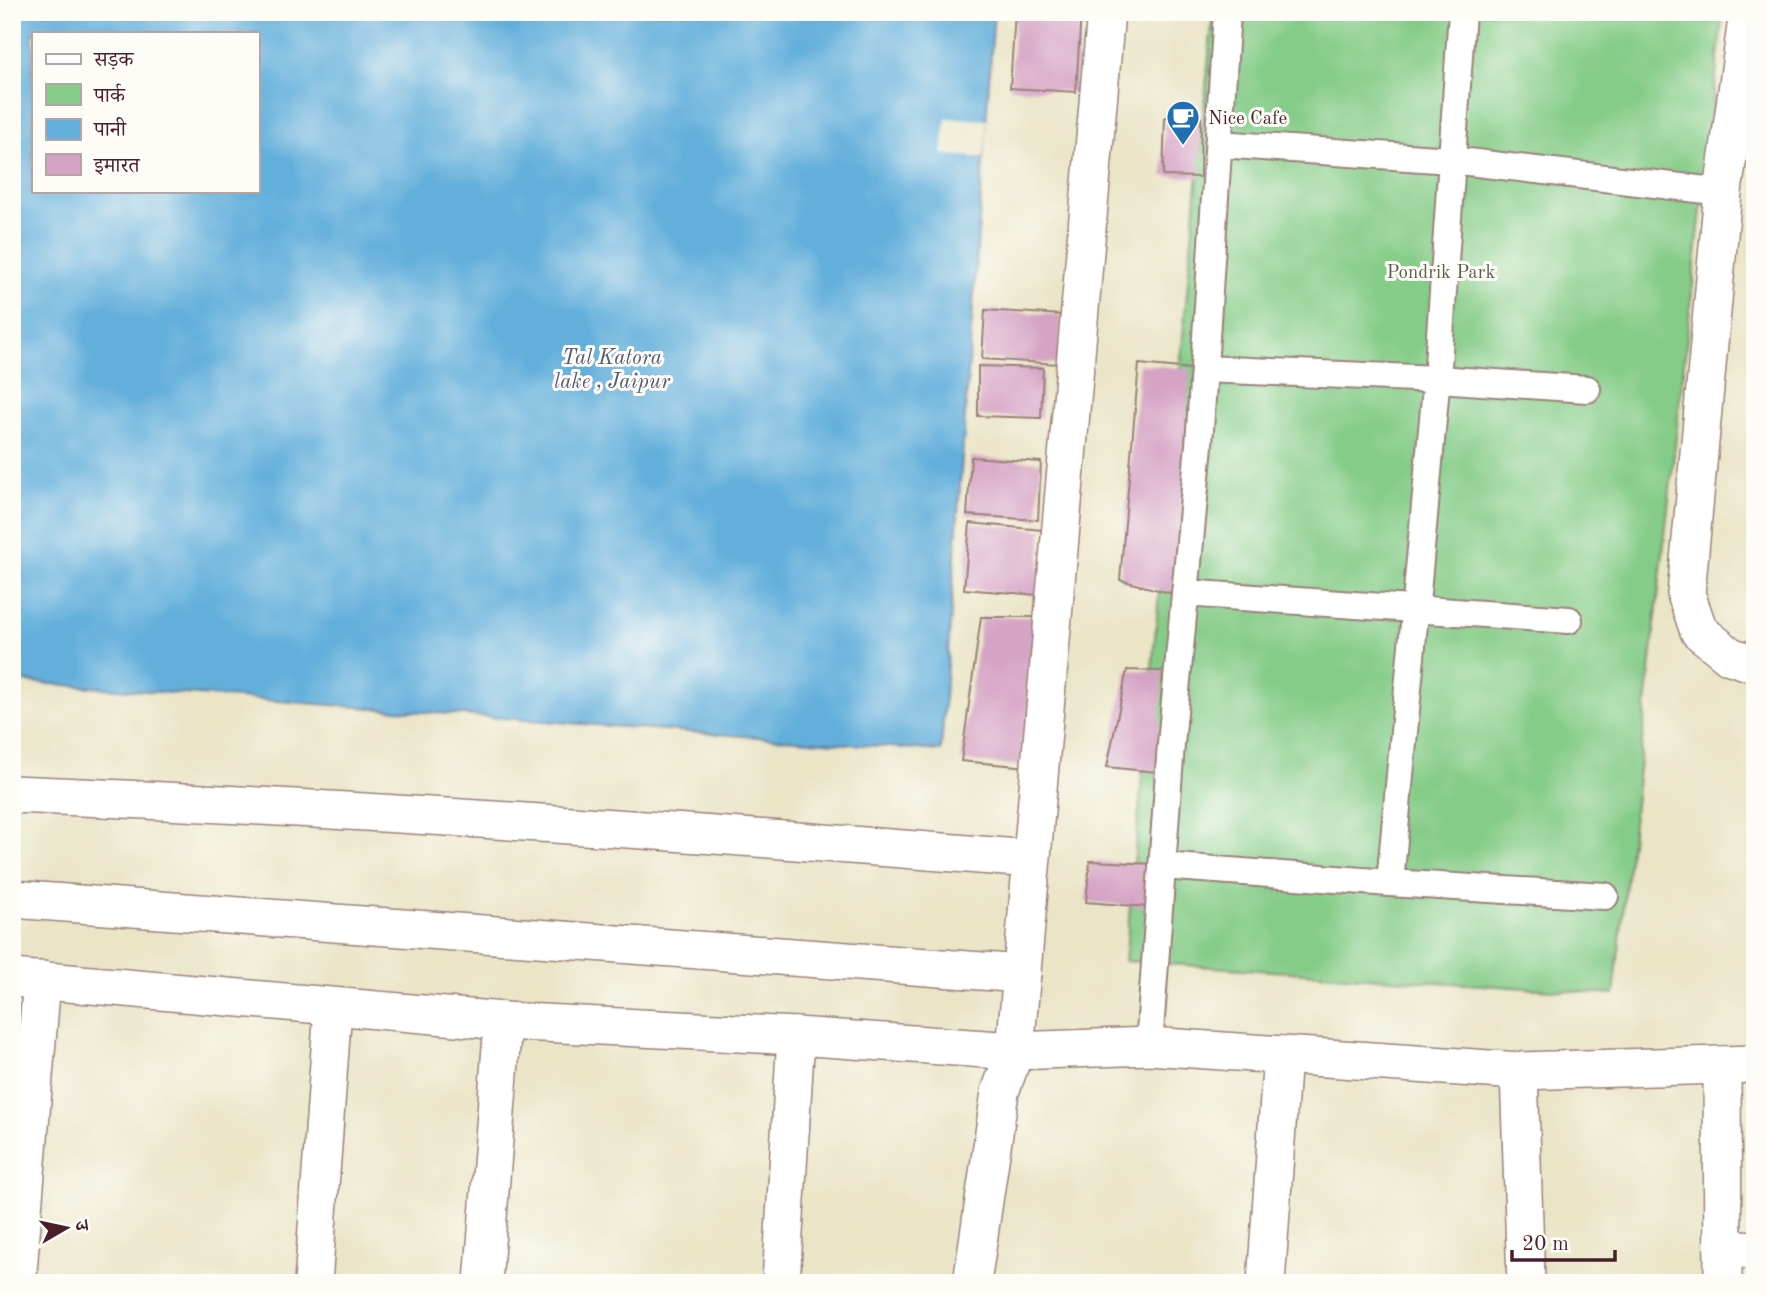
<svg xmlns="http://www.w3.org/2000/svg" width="1767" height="1295" font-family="'Old Standard TT','Noto Serif Devanagari',serif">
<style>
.green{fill:#85cc88;stroke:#68765a;stroke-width:2}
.water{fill:#62afdb;stroke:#566783;stroke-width:2;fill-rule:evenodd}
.pier{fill:#eae5c7}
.building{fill:#d5a3c4}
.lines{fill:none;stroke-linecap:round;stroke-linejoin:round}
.pedestrian-casing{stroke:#9a8279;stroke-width:30}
.minor-casing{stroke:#9a8279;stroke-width:40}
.pedestrian{stroke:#fff;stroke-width:26}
.minor{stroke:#fff;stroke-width:37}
.labels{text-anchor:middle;stroke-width:6;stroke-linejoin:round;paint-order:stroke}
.poi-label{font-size:19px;fill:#4a1f2b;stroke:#fdfcf7;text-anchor:start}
.park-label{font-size:19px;fill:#5f5c4c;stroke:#fdfcf7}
.water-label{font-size:21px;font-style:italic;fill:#545971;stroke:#fdfcf7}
</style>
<rect width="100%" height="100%" fill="#fdfcf7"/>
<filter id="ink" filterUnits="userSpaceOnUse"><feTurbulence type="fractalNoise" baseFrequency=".0143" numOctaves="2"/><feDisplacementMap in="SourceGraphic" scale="14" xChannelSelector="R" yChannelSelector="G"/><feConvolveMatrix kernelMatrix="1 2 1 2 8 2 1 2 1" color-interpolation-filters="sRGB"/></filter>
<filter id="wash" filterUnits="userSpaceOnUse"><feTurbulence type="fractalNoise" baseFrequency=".00686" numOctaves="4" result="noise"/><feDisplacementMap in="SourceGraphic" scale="28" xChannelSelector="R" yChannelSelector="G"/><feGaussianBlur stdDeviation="1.57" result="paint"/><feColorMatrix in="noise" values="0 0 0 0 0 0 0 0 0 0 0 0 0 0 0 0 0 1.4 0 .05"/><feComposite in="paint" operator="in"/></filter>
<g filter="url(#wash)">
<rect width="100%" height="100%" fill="#eae5c7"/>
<polygon class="green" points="1213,12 1723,12 1614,994 1125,961"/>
<path class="water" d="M12,12H994L941,751L12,681ZM33,33H257V191H33Z"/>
<polygon class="pier" points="946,118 987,120 984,158 942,154"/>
<g id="blocks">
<g class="building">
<polygon points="1015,12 1081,12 1076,92 1010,88"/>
<polygon points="1165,117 1201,118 1200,177 1163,176"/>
<polygon points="985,310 1062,315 1059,364 982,359"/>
<polygon points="1139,364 1190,369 1177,595 1120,580"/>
<polygon points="978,366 1043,368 1041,418 978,416"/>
<polygon points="971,457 1041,462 1038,520 967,515"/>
<polygon points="970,523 1042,530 1037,595 964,589"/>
<polygon points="981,617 1041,617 1030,767 961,761"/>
<polygon points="1127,670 1163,671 1156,772 1107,767"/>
<polygon points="1090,861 1155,864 1148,907 1086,902"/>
</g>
</g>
</g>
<g filter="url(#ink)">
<use href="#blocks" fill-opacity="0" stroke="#9a8279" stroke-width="2"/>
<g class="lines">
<defs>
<g id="pedestrian">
<polyline points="1219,144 1451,160 1723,192"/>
<polyline points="1204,369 1437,379 1587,389"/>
<polyline points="1185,593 1569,620"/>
<polyline points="1162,866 1390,883 1605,896"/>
<polyline points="1390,883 1438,365 1462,12"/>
<polyline points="1149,1046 1171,744 1199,445 1227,12"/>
</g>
<g id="minor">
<polyline points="1748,12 1723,192 1686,594 1699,631 1730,656 1755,664"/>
<path d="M12,794C352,808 692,832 1031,859"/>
<polyline points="12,899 1022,974"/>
<polyline points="12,978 503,1021 796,1036 1015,1051 1149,1046 1519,1071 1755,1064"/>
<polyline points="1722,1065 1723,1283"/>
<polyline points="1519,1071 1526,1283"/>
<polyline points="1723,1248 1755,1250"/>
<polyline points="17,1283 42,980"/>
<polyline points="313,1283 333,1008"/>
<polyline points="483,1283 503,1021"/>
<polyline points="781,1283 796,1036"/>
<polyline points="972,1283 1000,1092 1015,1051 1106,12"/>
<polyline points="1266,1283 1282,1055"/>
</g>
</defs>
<use href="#pedestrian" class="pedestrian-casing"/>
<use href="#minor" class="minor-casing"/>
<use href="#pedestrian" class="pedestrian"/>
<use href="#minor" class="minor"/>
</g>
</g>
<defs>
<symbol id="cafe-pin" viewBox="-11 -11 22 30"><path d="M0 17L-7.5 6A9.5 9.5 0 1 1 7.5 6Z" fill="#1f6fb2" stroke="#fdfcf7"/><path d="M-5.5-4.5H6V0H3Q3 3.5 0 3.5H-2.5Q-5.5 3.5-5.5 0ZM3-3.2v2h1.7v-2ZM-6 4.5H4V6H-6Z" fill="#fff"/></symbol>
</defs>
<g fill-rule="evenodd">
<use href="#cafe-pin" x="1164" y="98" width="38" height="52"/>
</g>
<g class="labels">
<g class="poi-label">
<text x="1208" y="124">Nice Cafe</text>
</g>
<g class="park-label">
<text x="1441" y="278">Pondrik Park</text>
</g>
<g class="water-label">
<text x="612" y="364">Tal Katora<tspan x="612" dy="24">lake , Jaipur</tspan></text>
</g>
</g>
<rect width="1767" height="1295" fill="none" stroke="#fdfcf7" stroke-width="42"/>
<rect x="32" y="32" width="228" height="161" fill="#fdfcf7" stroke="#b5a4a5" stroke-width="2"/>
<rect x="46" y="54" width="35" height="10" fill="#ffffff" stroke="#b5a4a5" stroke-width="2"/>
<text x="94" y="66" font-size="21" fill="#4a1f2b">सड़क</text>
<rect x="46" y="84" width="35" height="21" fill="#85cc88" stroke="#b5a4a5" stroke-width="2"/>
<text x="94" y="102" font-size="21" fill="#4a1f2b">पार्क</text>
<rect x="46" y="119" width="35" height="21" fill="#62afdb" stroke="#b5a4a5" stroke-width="2"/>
<text x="94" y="136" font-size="21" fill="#4a1f2b">पानी</text>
<rect x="46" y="154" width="35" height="21" fill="#d5a3c4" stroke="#b5a4a5" stroke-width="2"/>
<text x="94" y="172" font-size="21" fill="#4a1f2b">इमारत</text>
<g transform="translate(66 1228) rotate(81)" stroke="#fdfcf7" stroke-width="5" paint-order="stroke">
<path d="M0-5L12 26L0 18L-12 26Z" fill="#4a1f2b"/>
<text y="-10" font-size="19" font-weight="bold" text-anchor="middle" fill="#4a1f2b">उ</text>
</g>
<path d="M1512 1250v10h103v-10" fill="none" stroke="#4a1f2b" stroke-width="3.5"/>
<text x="1522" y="1250" font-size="21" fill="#4a1f2b" stroke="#fdfcf7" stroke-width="5" paint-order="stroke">20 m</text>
</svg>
